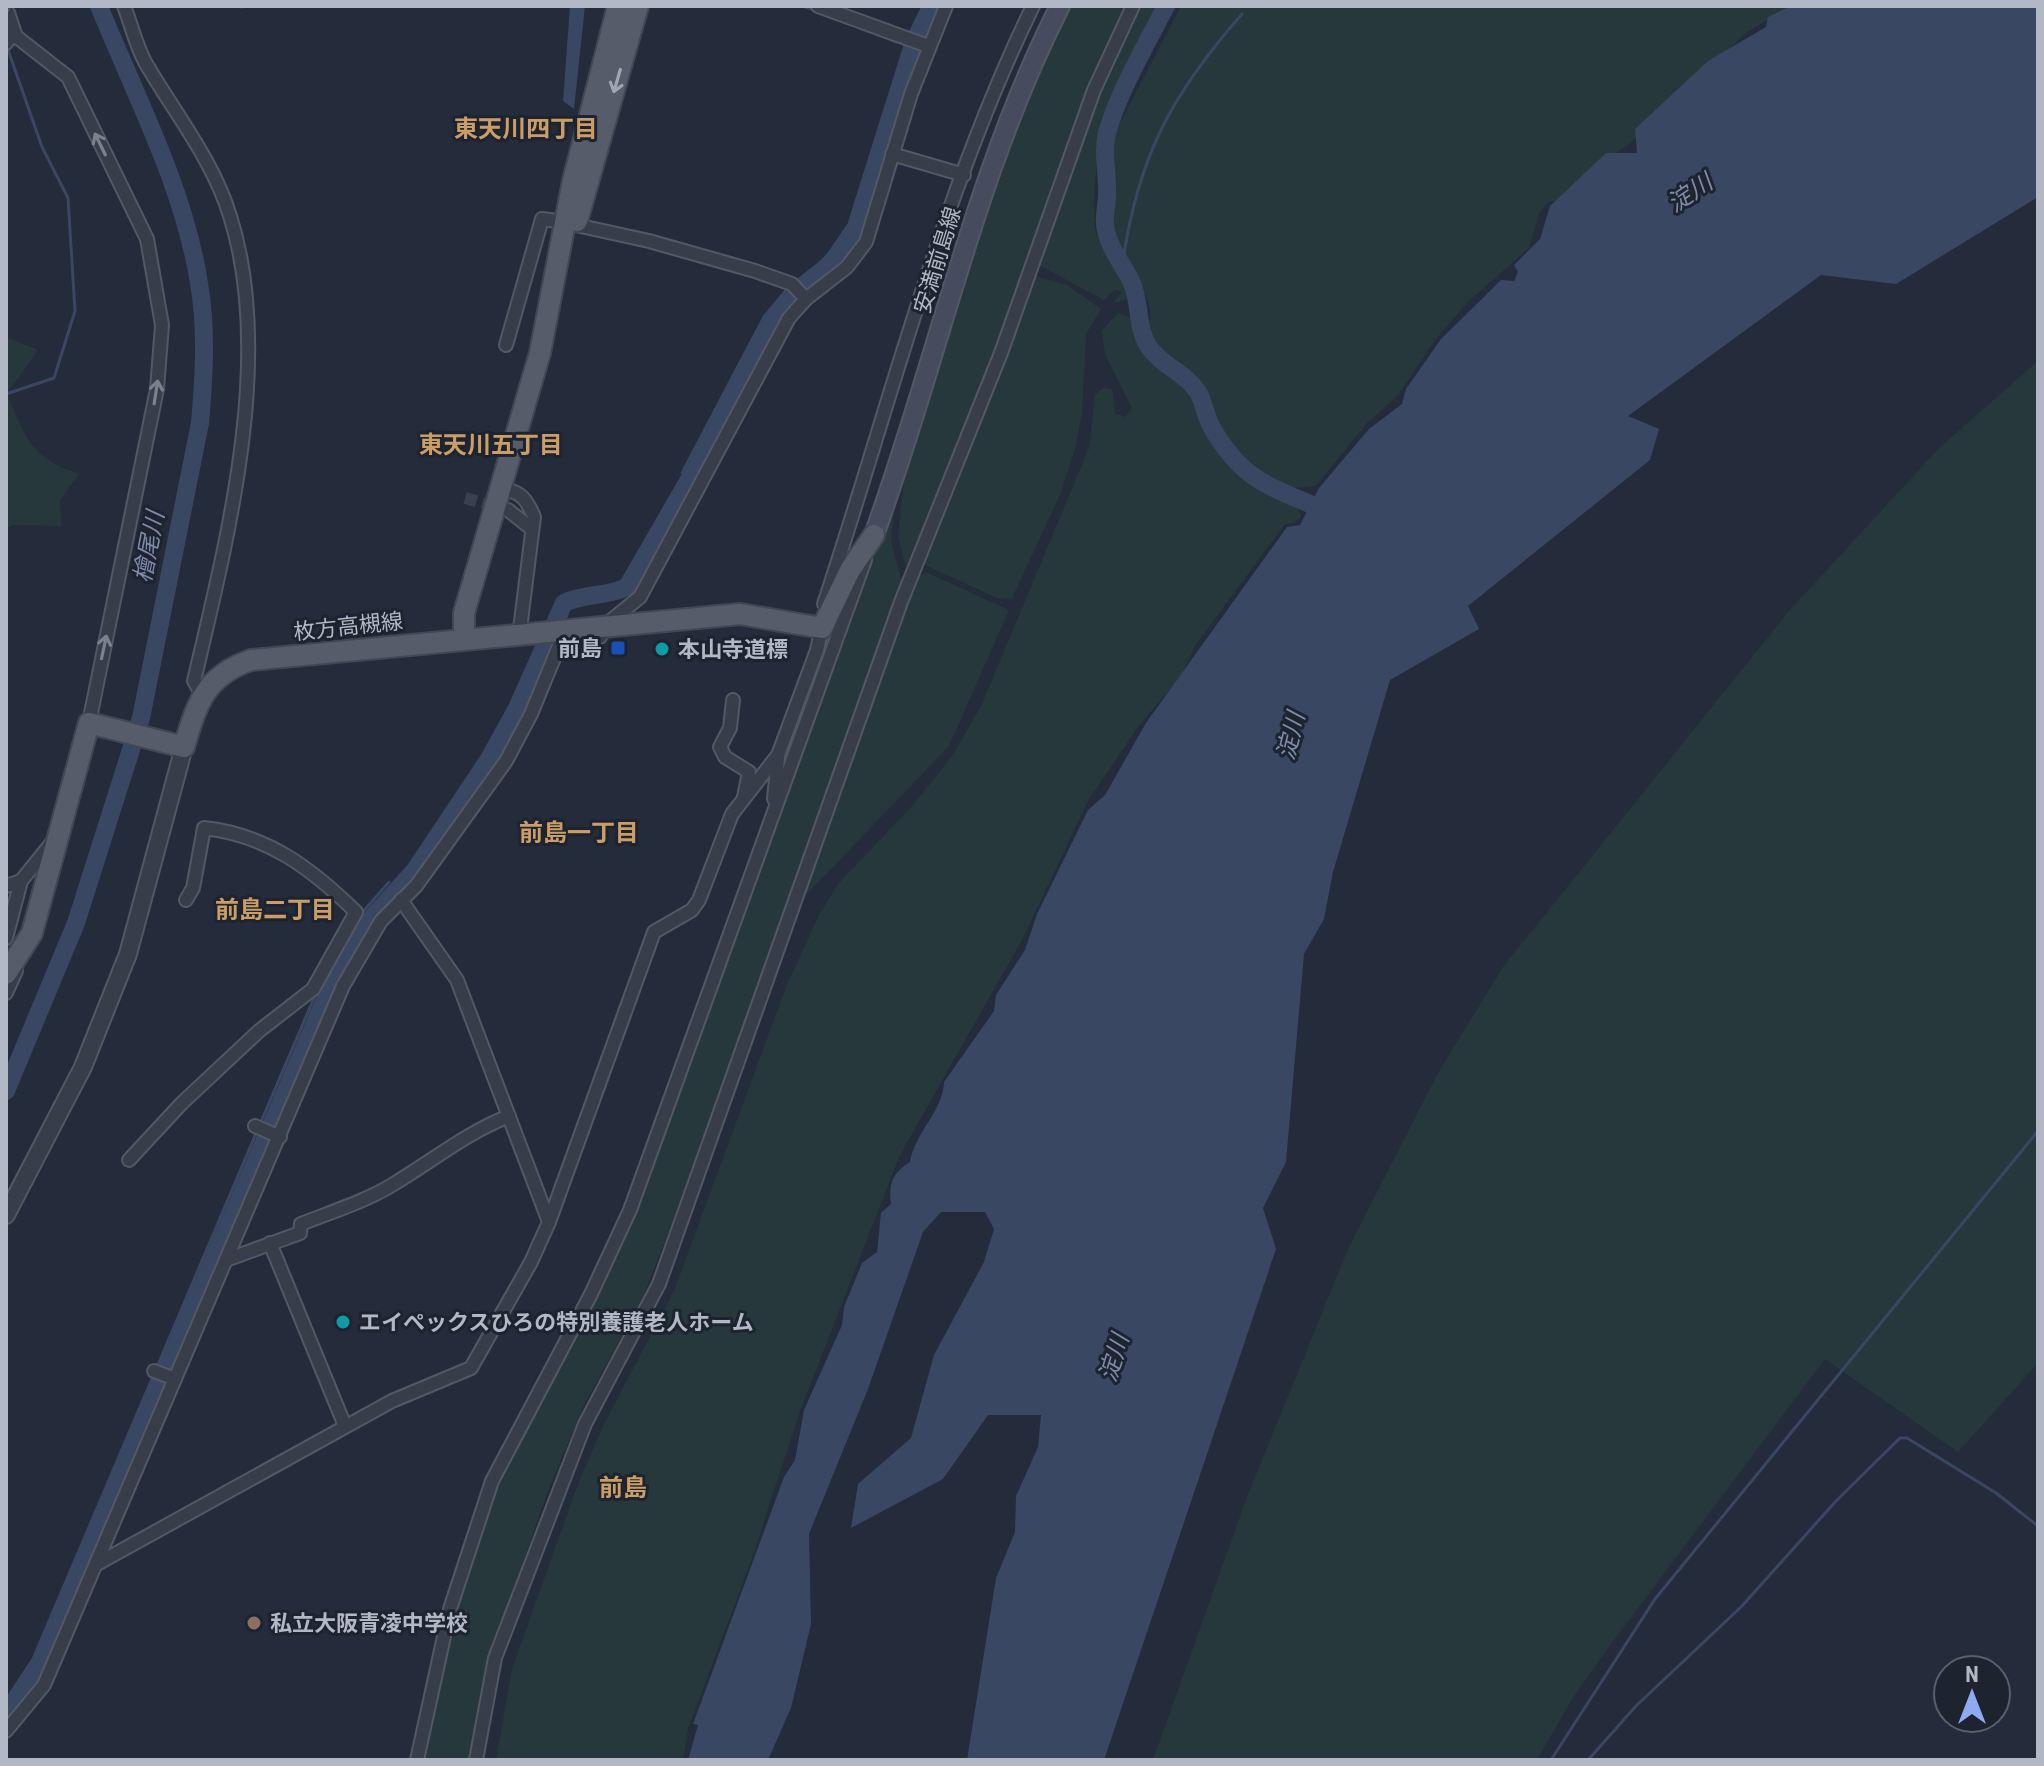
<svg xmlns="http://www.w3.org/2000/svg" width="2044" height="1766" font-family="'Roboto Condensed','Noto Sans JP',sans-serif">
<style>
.green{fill:#27383c}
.water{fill:#3a4762}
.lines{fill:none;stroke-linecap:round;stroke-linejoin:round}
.stream{stroke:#3a4762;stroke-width:3}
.river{stroke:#3a4762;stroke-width:18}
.minor-tunnel{stroke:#39404f;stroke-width:12;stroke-dasharray:12 6;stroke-linecap:butt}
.minor-casing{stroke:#535865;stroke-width:16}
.tertiary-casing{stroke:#535865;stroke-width:20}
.secondary-casing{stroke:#535865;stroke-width:22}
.primary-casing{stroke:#414753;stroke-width:24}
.minor{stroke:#383d4a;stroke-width:12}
.tertiary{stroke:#383d4a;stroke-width:16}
.secondary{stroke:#464c5d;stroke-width:18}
.primary{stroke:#565c6a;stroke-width:20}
.rail-casing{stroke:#5a6171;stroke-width:6}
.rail{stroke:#1d232f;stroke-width:3;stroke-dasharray:9;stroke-linecap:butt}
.oneway{stroke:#a0a6b4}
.oneway2{stroke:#7c818e}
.transit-dot{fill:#1a4fb4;stroke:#1d232f;stroke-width:3}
.culture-dot{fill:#0f9aa8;stroke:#1d232f;stroke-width:3}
.education-dot{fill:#8d6e63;stroke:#1d232f;stroke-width:3}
.labels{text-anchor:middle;stroke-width:6;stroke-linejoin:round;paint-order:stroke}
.street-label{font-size:22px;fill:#b3b8c6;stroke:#1d232f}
.poi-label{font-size:22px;font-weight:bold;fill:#b3b8c6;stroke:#1d232f;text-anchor:start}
.neighbourhood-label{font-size:24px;font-weight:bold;fill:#cc9e67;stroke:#1d232f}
.water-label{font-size:24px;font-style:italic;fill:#7c8cab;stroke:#1d232f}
</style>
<rect width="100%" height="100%" fill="#242b3a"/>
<g class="green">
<polygon points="1068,6 1125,6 1098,63 1047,198 1019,290 907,573 898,535 907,454 996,170 1032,79"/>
<path d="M1139,6H1160C1126,73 1086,148 1095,227C1098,250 1118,272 1134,288L1133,298L1113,303L1122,292L1115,290L1104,300L1039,265L1092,107Z"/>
<path d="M1181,6H1792L1747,32L1629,144L1611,156L1575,196L1549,202L1540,212L1529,248L1468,302L1435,340L1398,395L1366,424L1317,485C1276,498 1229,458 1213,422C1207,406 1208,389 1194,376C1186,368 1177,367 1167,362C1155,356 1150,337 1144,326L1151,319C1150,289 1131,273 1117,250C1111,241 1108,230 1104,220L1113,194L1111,140Z"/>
<polygon points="1035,276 1067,285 1101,309 1086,334 1082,413 1075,449 1060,495 1012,598 997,598 921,563"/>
<path d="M1118,313L1134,319C1143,370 1168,360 1192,394C1211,420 1212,453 1238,474C1251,484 1270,486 1280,500L1295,503L1301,516L1294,523L1285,524L1195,646L1181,676L1138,727L1089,799L1022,940L900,1155L800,1411L751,1561L688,1729L683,1760H496L512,1669L578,1484L604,1424L674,1291L786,987L818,917L838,884L913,805L953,755L982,704L1089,448L1095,395L1103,388L1112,389L1115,413L1125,417L1132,408L1105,354L1102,330Z"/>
<path d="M6,337L38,350L7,393C24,437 32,459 79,474L60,500L61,526L12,525L6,530Z"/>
<polygon points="2038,361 2038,1363 1958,1452 1825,1359 1608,1648 1572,1699 1537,1760 1153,1760 1247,1497 1348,1249 1438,1073 1503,967 1789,611 1940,447"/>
<polygon points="896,485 891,541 903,587 664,1244 642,1299 583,1407 547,1493 500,1629 471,1760 422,1760 453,1616 495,1488 608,1275 854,615"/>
<polygon points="928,573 1009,610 949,746 808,893 801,895 916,575"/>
</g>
<g class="water">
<polygon points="570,6 585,6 574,109 563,101"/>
<path d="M1791,6H2038V197L1896,284L1821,275L1628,416L1659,429L1650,460L1468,606L1479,629L1390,680L1333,872L1324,919L1304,954L1286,1162L1263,1208L1276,1249L1104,1760H967L996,1578L1015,1532L1016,1496L1038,1447L1041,1415H988L943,1479L851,1528L858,1484L911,1438L934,1355L984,1262L994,1229L985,1212H941L923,1232L868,1389L809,1534L811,1624L791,1708L768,1760H688L698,1725L693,1724L784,1477L795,1460L804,1410L842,1325L844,1307L862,1263L877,1252L881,1213L891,1204C888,1184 893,1172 910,1162C915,1132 943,1111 944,1082L994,1011L996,995L1025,950L1037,914L1088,810L1105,795L1146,723L1287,527L1300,525L1319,488L1369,429L1402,404L1406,389L1441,339L1501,280L1514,281L1518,272L1514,265L1540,239L1550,206L1606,153H1637L1635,129L1708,61L1766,27L1768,17Z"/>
</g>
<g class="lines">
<g class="stream">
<polyline points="803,6 814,10"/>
<polyline points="241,7 248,6"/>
<polyline points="858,27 897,42"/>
<polyline points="909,35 923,6"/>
<path d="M1122,267C1137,159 1170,96 1242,14"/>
<polyline points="794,283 825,259 849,224 906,42"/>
<polyline points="6,394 54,378 75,311 68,198 42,147 7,47"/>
<polyline points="682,473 764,317 788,288"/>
<polyline points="423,886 455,842"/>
<polyline points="360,915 389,882"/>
<polyline points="260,1124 317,991"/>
<polyline points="157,1367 257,1131"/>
<polyline points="6,1700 33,1659 154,1374"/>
<polyline points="1551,1760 1655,1599 2038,1131"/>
<polyline points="1588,1760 1636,1706 1742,1606 1836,1501 1900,1438 1907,1438 1996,1493 2038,1526"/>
</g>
<g class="river">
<path d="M1166,6C1147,43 1118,93 1107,133C1102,154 1108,173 1107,194C1107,209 1102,219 1107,235C1112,253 1125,267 1132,283C1141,304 1136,328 1149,347C1162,366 1186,373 1198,392C1204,402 1205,415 1211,426C1242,481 1269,486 1324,510L1330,516"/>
<path d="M6,1091L76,923L141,718L200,423C204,377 207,329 199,283C184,187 135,95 99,6"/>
<path d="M6,1714L39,1667L342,960L358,933L415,870L489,759L517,708L564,603C584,593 607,597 627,587L702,457L772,323C799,285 835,268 858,228L913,50L932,6"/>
</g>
<polyline class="minor-tunnel" points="465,498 501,508"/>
<defs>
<g id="minor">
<path d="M124,6C131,24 136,45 145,62C174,112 213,160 230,216C275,357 227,540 194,681L203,696"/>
<polyline points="818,6 928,46"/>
<polyline points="6,43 13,34 68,77 147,239 162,325 157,389 89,723"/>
<polyline points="892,154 964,175"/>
<polyline points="576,225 649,241 755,271 792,284 806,299"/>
<polyline points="506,345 542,219 564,222"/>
<path d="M502,489C521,491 527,500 534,517L519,637"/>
<polyline points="508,510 532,529"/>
<path d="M824,604C890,405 941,195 1033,6"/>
<polyline points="733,700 730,728 720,747 725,757 749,772 744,797"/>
<polyline points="774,799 778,758"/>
<polyline points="6,886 21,881 54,840"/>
<polyline points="401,900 457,980 549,1222"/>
<polyline points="6,938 21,881"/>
<polyline points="6,993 16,971"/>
<polyline points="255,1126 280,1137"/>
<path d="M129,1160L182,1103L259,1031L313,989L356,912C312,869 268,835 204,828L193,888L186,900"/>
<polyline points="270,1243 345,1426"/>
<path d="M226,1260L300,1233L301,1224C331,1212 364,1202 392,1185C432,1161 466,1133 509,1116"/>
<polyline points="154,1371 175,1379"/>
<polyline points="97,1564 392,1401 471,1368 531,1262 549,1222 654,932 692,910 699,900 732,814 778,755 817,650 823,622"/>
<polyline points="6,1731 44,1685 343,986 381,921 416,886 506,761 531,714 559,646 600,637 603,627 640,597 789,318 806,299 847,267 866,242 911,94 946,6"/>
<polyline points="417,1760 450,1609 492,1481 591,1294 630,1210 865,560"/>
<polyline points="476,1760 495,1658 585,1424 659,1284 901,602 1001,353 1094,90 1133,6"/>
</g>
<g id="tertiary">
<polyline points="6,13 13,34"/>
<polyline points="6,1215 83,1067 128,954 184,747"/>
</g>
<path id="secondary" d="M874,535C938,359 975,173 1060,6"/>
<g id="primary">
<polyline points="577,221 638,6"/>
<polyline points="464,638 464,613 540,353 573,181 618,6"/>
<path d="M6,974L32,933L89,723L184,747C197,703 205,676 251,660L740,614L822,628L850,570L874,535"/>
</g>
</defs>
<use href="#minor" class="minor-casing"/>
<use href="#tertiary" class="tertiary-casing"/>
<use href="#secondary" class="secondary-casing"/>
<use href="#primary" class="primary-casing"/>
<use href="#minor" class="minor"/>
<use href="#tertiary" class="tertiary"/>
<use href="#secondary" class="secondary"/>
<use href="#primary" class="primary"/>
<defs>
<polyline id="rail" points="6,10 8,6"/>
</defs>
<use href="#rail" class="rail-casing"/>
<use href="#rail" class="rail"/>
</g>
<defs><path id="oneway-shaft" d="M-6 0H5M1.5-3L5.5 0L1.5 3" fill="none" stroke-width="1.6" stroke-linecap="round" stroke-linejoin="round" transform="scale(2)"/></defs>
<use class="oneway" href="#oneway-shaft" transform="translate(617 81) rotate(106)"/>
<g class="oneway2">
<use href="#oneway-shaft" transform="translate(100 144) rotate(-116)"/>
<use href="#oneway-shaft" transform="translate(156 392) rotate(-81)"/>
<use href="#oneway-shaft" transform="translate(104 647) rotate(-78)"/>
</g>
<rect class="transit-dot" x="610" y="640" width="16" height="16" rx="4"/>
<g class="culture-dot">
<circle cx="662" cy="649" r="8"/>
<circle cx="343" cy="1322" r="8"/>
</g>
<circle class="education-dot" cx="254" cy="1623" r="8"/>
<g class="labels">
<g class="street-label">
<text transform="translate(937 260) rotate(-73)" y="8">安満前島線</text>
<text transform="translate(348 626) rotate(-6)" y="8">枚方高槻線</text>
</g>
<g class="poi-label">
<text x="602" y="656" text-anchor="end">前島</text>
<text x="678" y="657">本山寺道標</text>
<text x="359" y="1330">エイぺックスひろの特別養護老人ホーム</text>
<text x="270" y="1631">私立大阪青凌中学校</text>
</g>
<g class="neighbourhood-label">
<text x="526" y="137">東天川四丁目</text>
<text x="491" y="453">東天川五丁目</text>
<text x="579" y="841">前島一丁目</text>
<text x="275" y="918">前島二丁目</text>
<text x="623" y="1496">前島</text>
</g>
<g class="water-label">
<text transform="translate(1690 193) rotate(-34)" y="8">淀川</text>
<text transform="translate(149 547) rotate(-79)" y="8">檜尾川</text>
<text transform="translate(1291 736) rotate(-76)" y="8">淀川</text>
<text transform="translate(1114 1358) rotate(-73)" y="8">淀川</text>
</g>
</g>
<rect width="2044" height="1766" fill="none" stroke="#b3b8c6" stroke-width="16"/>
<g transform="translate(1972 1694)"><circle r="38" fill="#1d232f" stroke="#595f6b" stroke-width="2"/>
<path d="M0-6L14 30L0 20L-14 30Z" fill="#8eaaf0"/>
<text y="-12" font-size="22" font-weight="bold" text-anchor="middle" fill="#b3b8c6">N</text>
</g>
</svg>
